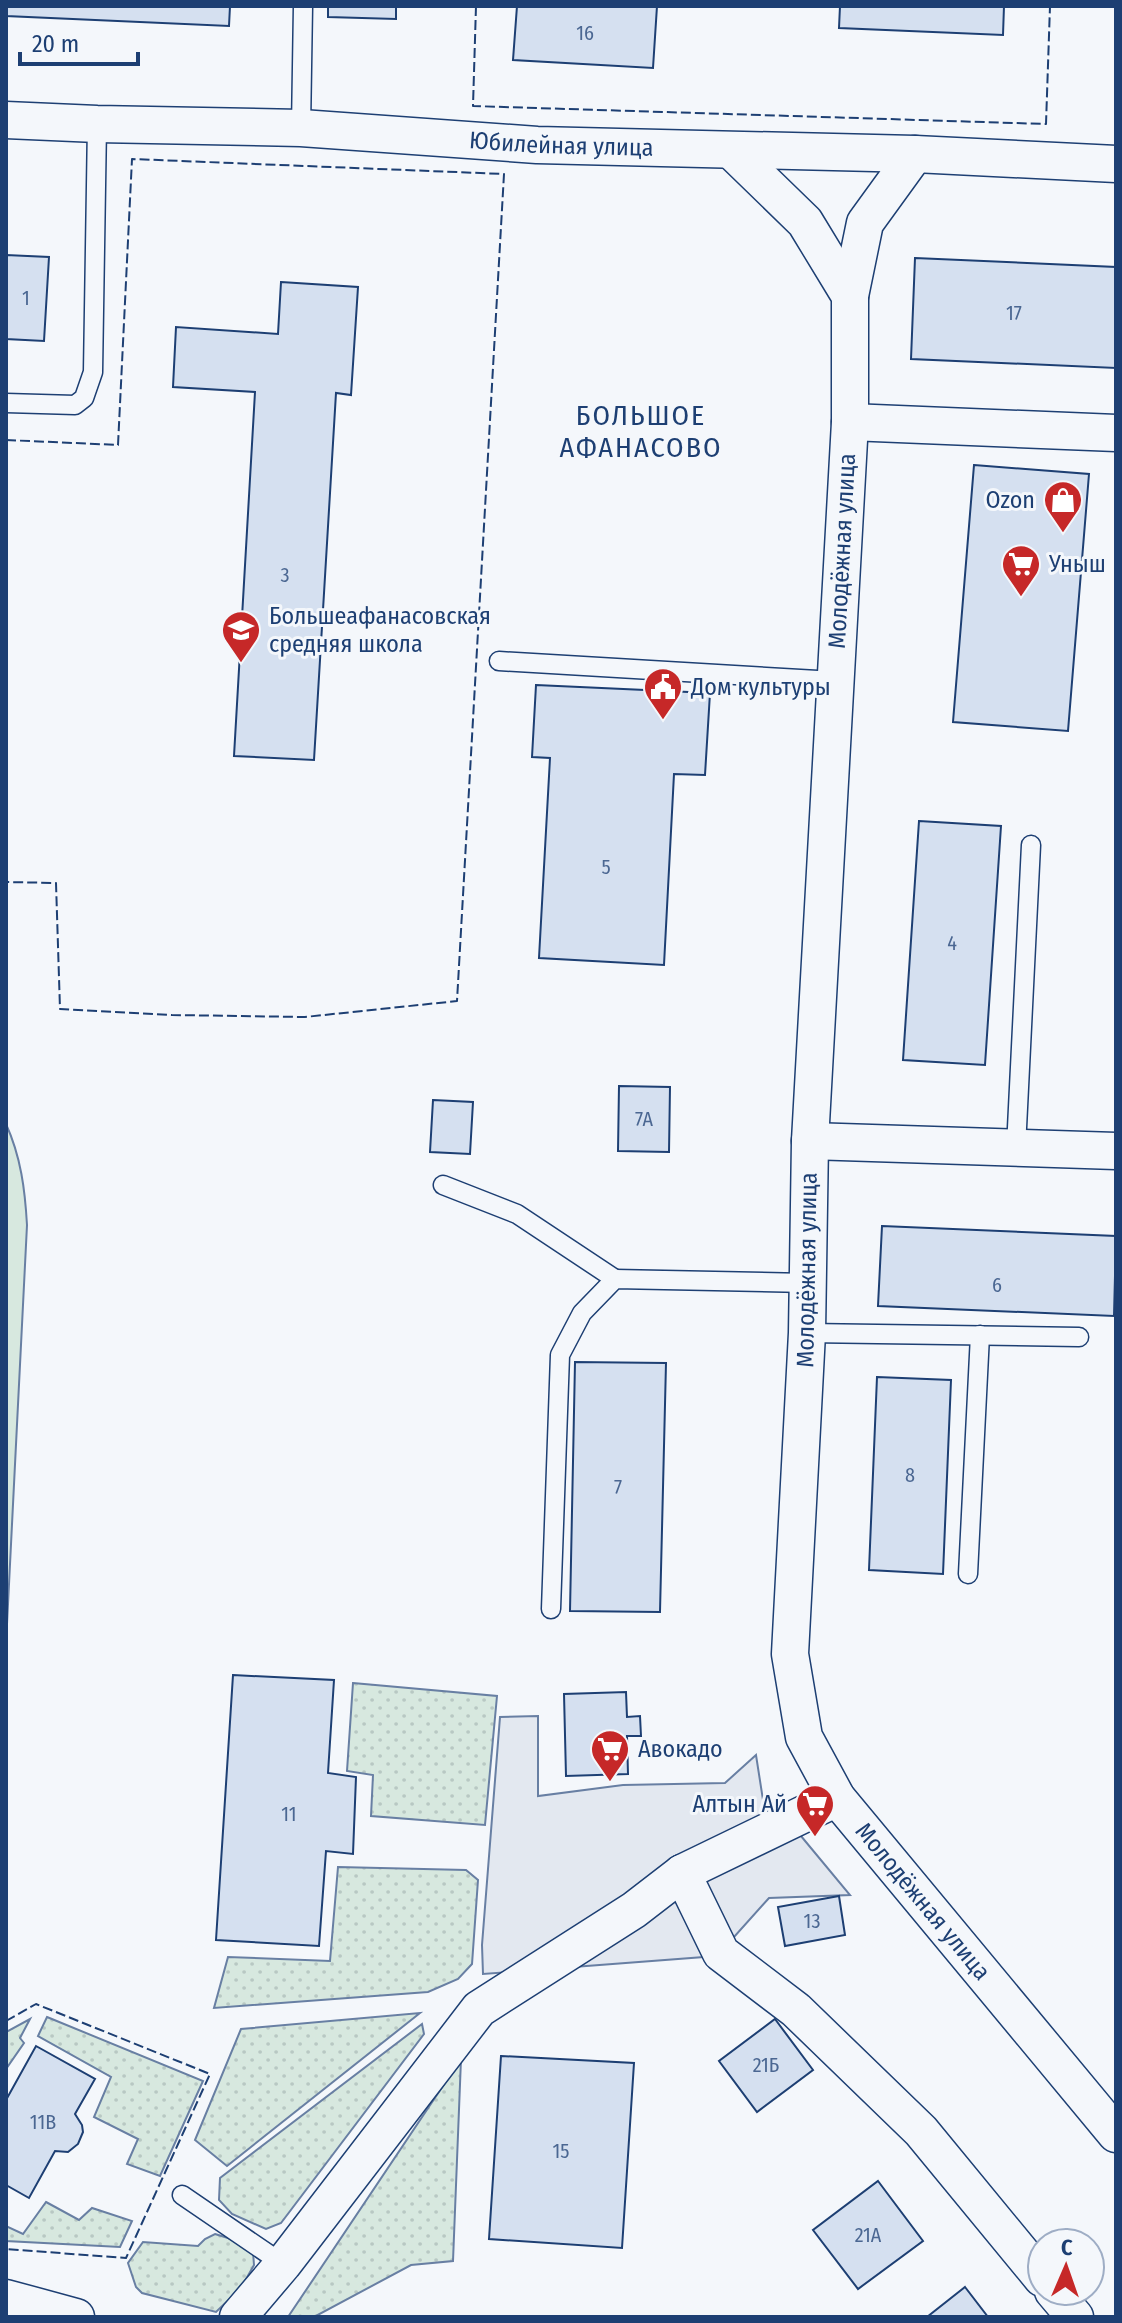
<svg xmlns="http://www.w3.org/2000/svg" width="1122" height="2323" font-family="'Fira Sans Condensed',sans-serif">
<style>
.grass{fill:url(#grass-dots);stroke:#687fa3;stroke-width:2}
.park{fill:#d7e8df;stroke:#687fa3;stroke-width:2}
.parking{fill:#e3e8f0;stroke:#687fa3;stroke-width:2}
.building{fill:#d5e0f0;stroke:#1d3f73;stroke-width:2}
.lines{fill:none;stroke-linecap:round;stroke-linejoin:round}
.lane-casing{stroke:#1d3f73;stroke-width:21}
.street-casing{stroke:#1d3f73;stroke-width:39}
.lane{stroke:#f4f7fb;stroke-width:18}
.street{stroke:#f4f7fb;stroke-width:36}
.fence{stroke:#1d3f73;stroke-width:2;stroke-dasharray:10 4;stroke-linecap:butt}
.labels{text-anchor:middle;stroke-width:6;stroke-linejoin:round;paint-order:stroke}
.number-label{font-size:20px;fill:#4b6792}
.street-label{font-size:24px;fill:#1d3f73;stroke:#f4f7fb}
.poi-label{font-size:24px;fill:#1d3f73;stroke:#f4f7fb;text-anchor:start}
.quarter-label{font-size:28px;letter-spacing:2px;fill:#1d3f73;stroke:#f4f7fb}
</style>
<defs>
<pattern id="grass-dots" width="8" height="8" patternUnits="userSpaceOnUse" patternTransform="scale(2)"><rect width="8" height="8" fill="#d7e8df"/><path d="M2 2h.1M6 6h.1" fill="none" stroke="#b8c8c3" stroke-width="1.8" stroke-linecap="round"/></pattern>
</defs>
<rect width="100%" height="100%" fill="#f4f7fb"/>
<g class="grass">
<polygon points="353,1683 497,1696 485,1825 371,1816 373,1775 347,1771"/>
<polygon points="338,1867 466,1870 478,1880 472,1964 458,1979 428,1992 214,2008 228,1957 330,1961"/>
<polygon points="420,2013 227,2166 195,2140 241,2029"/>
<polygon points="47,2017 203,2081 160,2176 127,2164 138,2139 94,2117 111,2077 38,2036"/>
<polygon points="30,2019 20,2038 24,2043 6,2069 6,2032"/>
<polygon points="422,2024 424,2034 281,2223 266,2229 232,2214 219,2200 220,2178"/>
<polygon points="461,2059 453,2261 411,2265 314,2317 288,2317"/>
<polygon points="46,2202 79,2220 92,2208 132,2221 120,2247 6,2241 6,2226 23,2234"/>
<polygon points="215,2234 228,2238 253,2252 254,2265 241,2288 216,2312 142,2293 136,2287 128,2263 143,2242 198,2246 205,2239"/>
</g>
<path class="park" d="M6,1124C21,1157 25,1190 27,1225L6,1644Z"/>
<polygon class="parking" points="538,1716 538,1796 623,1785 725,1783 756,1755 763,1800 801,1836 850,1895 769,1898 717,1956 483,1974 482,1945 500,1717"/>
<g class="building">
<polygon points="6,6 230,6 229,26 6,16"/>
<polygon points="328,6 396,6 396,19 328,17"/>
<polygon points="517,6 657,6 653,68 513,60"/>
<polygon points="840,6 1004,6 1003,35 839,28"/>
<polygon points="6,255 49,257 44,341 6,339"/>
<polygon points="915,258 1116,267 1116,368 911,359"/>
<polygon points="281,282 358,287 351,395 336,393 314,760 234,756 255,392 173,387 176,327 278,334"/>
<polygon points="974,465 1089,474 1068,731 953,722"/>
<polygon points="536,685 710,693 705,775 674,774 664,965 539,958 550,758 532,757"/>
<polygon points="919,821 1001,826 985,1065 903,1060"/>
<polygon points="619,1086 670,1087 669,1152 618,1151"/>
<polygon points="433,1100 473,1102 470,1154 430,1152"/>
<polygon points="882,1226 1116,1236 1114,1316 878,1306"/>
<polygon points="575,1362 666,1363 660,1612 570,1611"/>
<polygon points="877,1377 951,1380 943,1574 869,1570"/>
<polygon points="233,1675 334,1680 328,1773 356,1777 353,1854 326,1851 319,1946 216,1940"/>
<polygon points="626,1692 627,1717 640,1716 641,1736 627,1736 628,1774 566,1776 564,1694"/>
<polygon points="839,1896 845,1935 785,1946 778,1907"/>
<polygon points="775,2019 813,2070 757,2112 719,2061"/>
<polygon points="36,2046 95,2079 75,2114 82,2125 83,2132 78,2144 68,2152 55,2151 29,2198 6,2185 6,2100"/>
<polygon points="501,2056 634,2063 622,2248 489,2239"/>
<polygon points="878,2181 923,2241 858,2289 813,2230"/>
<polygon points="965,2287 988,2317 927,2317"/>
</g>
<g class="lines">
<defs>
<g id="lane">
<polyline points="301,128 303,6"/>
<polyline points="6,403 75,405 84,398 93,372 97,124"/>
<polyline points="499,661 835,681"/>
<polyline points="1016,1148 1031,845"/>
<polyline points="443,1185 517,1214 615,1279"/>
<polyline points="807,1333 1079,1337"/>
<polyline points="968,1574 980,1335"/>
<polyline points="551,1609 560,1355 582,1313 615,1279 807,1283"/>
<polyline points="182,2195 283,2264"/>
</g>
<g id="street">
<path id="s1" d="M6,120L97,124L301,128L537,145L915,154L1116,164"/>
<path id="s2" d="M732,151L805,222L850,296V422L810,1141L807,1333L790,1654L804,1737L837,1798L1116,2134"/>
<polyline points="850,296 865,223 915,154"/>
<polyline points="850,422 1116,433"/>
<polyline points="810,1141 1116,1151"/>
<polyline points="682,1873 721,1953 796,2010 921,2131 1042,2278"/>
<polyline points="1053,2291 1075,2317"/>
<polyline points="6,2298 76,2317"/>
<polyline points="238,2317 283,2264 479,2009 634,1910 682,1873 837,1798"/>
</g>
</defs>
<use href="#lane" class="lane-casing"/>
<use href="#street" class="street-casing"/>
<use href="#lane" class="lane"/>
<use href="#street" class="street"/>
<g class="fence">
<polyline points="476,6 473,106 1046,124 1050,6"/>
<polyline points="6,440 118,445 132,159 504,174 457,1001 305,1017 172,1015 60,1009 56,883 6,882"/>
<polyline points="6,2021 36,2004 210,2074 126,2258 6,2249"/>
</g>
</g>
<defs>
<symbol id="shop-pin" viewBox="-11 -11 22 30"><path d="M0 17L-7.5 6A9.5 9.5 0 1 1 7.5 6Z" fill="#c62828" stroke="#f4f7fb"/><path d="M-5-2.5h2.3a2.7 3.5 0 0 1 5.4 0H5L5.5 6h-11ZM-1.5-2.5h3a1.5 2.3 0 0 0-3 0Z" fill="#fff"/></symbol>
<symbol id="supermarket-pin" viewBox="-11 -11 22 30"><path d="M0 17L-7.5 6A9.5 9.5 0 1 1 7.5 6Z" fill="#c62828" stroke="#f4f7fb"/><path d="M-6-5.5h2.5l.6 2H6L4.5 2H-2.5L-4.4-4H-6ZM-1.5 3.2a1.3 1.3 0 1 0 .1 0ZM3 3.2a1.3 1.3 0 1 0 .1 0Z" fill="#fff"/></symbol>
<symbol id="school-pin" viewBox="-11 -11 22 30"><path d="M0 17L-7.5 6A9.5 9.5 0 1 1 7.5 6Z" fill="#c62828" stroke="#f4f7fb"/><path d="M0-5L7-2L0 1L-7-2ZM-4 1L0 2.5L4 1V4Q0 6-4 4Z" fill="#fff"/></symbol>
<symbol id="civic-pin" viewBox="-11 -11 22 30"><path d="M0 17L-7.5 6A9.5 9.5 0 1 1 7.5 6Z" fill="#c62828" stroke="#f4f7fb"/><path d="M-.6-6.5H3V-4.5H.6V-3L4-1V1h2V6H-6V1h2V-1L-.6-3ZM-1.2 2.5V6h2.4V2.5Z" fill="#fff"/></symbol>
</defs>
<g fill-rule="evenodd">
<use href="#shop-pin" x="1041" y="478" width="44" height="60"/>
<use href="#supermarket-pin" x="999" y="542" width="44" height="60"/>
<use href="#school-pin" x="219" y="608" width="44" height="60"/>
<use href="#civic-pin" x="641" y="665" width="44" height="60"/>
<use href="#supermarket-pin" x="588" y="1727" width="44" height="60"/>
<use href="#supermarket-pin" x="793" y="1782" width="44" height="60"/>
</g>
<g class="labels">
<g class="number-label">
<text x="585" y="40">16</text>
<text x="26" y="305">1</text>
<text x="1014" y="320">17</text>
<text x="285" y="582">3</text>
<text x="606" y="874">5</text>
<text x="952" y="950">4</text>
<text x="644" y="1126">7А</text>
<text x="997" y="1292">6</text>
<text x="910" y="1482">8</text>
<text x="618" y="1494">7</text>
<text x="289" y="1821">11</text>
<text x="812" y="1928">13</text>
<text x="766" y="2072">21Б</text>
<text x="43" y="2129">11В</text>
<text x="561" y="2158">15</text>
<text x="868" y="2242">21А</text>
</g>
<g class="street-label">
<text dy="8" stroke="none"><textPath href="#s1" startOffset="556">Юбилейная улица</textPath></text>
<text transform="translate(842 551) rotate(-87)" y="8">Молодёжная улица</text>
<text transform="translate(807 1270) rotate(-89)" y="8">Молодёжная улица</text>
<text dy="8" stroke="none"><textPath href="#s2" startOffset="1836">Молодёжная улица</textPath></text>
</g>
<g class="poi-label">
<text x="1035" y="508" text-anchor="end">Ozon</text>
<text x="1049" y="572">Уныш</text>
<text x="269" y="624">Большеафанасовская<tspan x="269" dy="28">средняя школа</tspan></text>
<text x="691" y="695">Дом культуры</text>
<text x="638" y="1757">Авокадо</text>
<text x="787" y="1812" text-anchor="end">Алтын Ай</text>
</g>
<g class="quarter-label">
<text x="641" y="425">БОЛЬШОЕ<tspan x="641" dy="32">АФАНАСОВО</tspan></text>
</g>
</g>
<rect width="1122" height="2323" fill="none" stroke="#1d3f73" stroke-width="16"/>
<g transform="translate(1066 2267) rotate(2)"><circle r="38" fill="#f4f7fb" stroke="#9eadc5" stroke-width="2"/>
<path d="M0-6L14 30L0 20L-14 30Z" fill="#c62828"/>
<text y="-12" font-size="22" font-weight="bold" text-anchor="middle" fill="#1d3f73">С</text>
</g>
<path d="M20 52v12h118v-12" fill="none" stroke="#1d3f73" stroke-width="4"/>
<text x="32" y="52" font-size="24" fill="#1d3f73" stroke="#f4f7fb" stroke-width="6" paint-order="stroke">20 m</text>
</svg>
